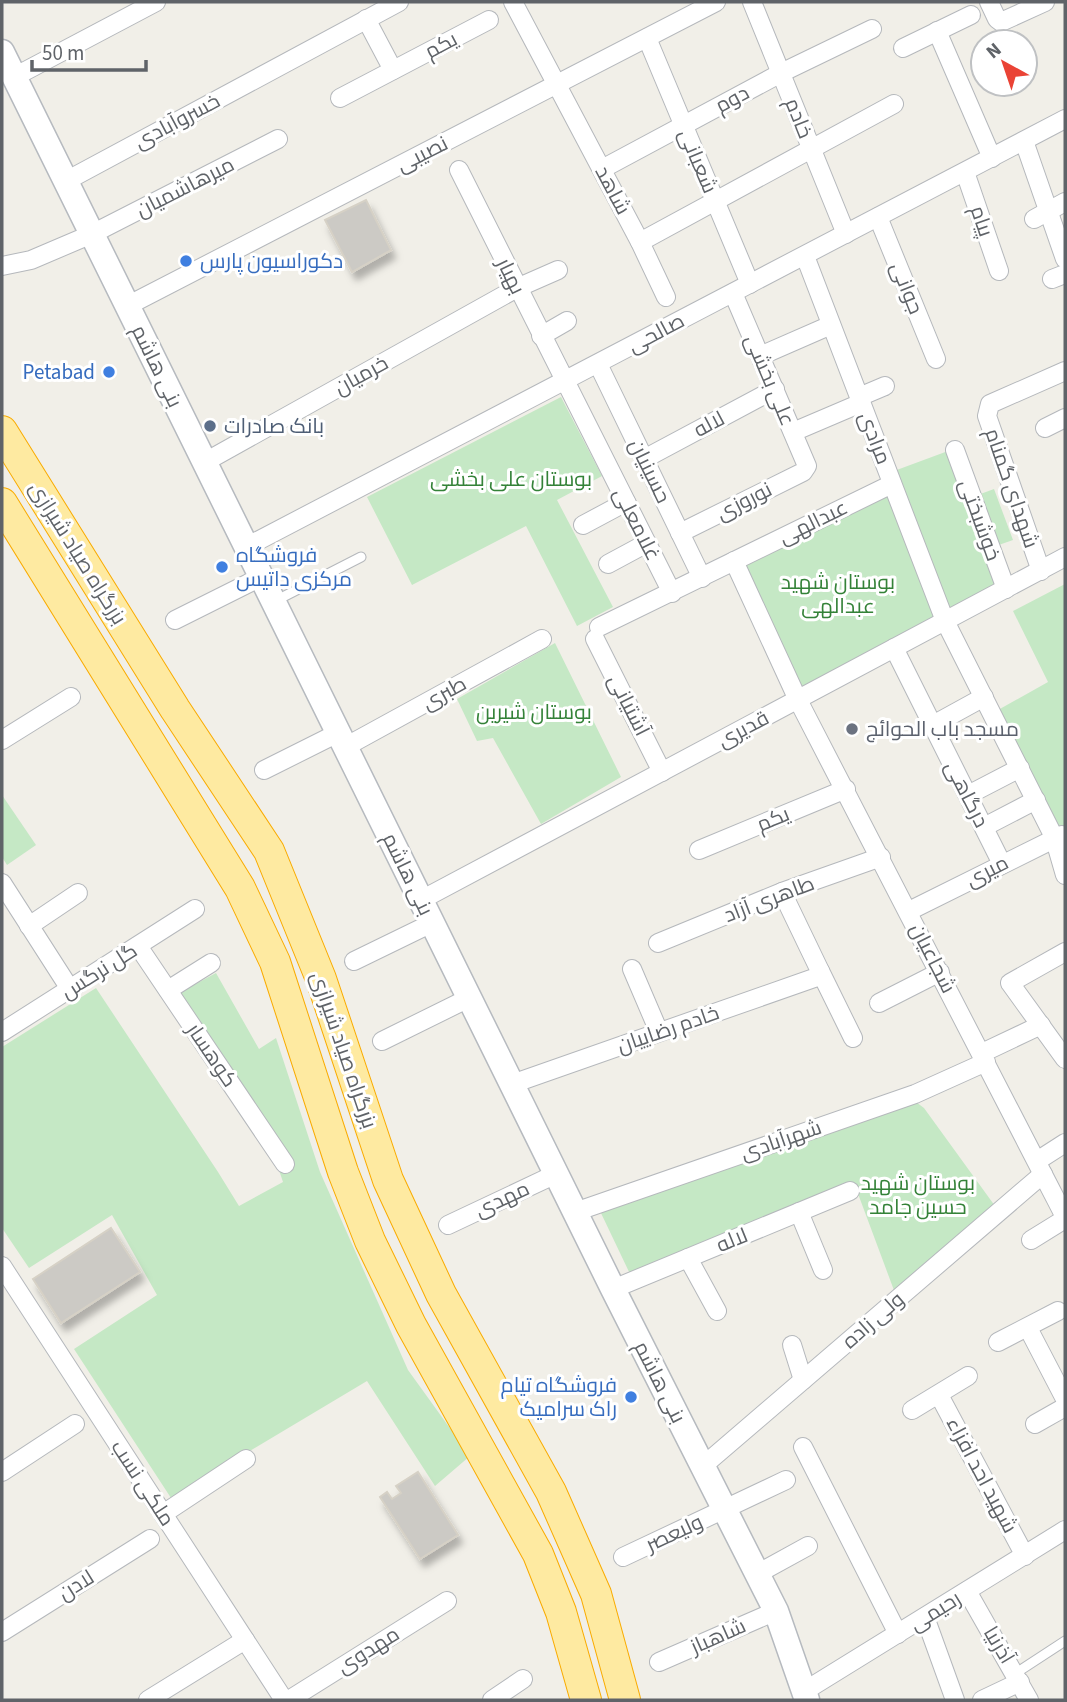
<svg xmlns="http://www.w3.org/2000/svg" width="1067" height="1702" font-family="'Source Sans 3',Cairo,sans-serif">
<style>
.green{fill:#c5e8c5}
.building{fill:#cccac5;stroke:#d6d1c6;stroke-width:2;filter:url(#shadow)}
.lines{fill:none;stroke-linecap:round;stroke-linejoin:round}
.service-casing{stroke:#b5b8bc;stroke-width:11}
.minor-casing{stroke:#b5b8bc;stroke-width:20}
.secondary-casing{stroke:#b6babf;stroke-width:27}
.trunk-casing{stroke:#f9ab00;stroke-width:32}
.service{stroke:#fff;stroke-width:9}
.minor{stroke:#fff;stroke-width:18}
.secondary{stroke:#fff;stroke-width:24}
.trunk{stroke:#feeaa1;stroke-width:30}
.shop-dot{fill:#3f7fe0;stroke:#fff;stroke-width:2.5}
.service-dot{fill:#5c6f8a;stroke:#fff;stroke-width:2.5}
.worship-dot{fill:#6b7280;stroke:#fff;stroke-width:2.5}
.labels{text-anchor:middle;stroke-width:6;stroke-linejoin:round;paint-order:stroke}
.street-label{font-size:21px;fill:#5f6368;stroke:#fff}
.shop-label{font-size:21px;fill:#366cbe;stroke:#fff;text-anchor:start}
.service-label{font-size:21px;fill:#4e5e75;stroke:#fff;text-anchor:start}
.park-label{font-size:21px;fill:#348238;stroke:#fff}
.worship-label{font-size:21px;fill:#5b616d;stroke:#fff;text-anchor:start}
</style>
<defs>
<filter id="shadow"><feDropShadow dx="4.5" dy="8" stdDeviation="3.5" flood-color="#0004"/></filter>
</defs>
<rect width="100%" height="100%" fill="#f1efe8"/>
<g class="green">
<polygon points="561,397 602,476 557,500 613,607 577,626 526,526 412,585 367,497"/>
<polygon points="948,451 998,586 947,613 894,471"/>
<polygon points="994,489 1013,540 993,547 975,496"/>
<polygon points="890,491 940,620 802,694 740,563"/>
<polygon points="1065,584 1065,827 1055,830 998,710 1048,682 1013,611"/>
<polygon points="555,643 621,777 541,824 493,738 477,741 457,699"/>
<polygon points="2,795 36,845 7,865 2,857"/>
<polygon points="216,973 259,1049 276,1038 320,1172 408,1370 470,1456 435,1486 367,1381 171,1498 74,1349 157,1295 112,1215 29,1268 2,1228 2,1047 96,988 218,1172 239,1206 283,1182 261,1116 177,994"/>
<polygon points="916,1102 924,1108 995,1206 895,1293 854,1183 631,1276 600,1211"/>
</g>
<g class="building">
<polygon points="366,200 391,250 352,272 325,220"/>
<polygon points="111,1228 140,1272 61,1323 33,1279"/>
<polygon points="418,1472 458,1535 420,1559 380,1497 387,1492 392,1499 401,1493 396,1486"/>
</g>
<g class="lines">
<defs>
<g id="service">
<polyline points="275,601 361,557"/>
<polyline points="1016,1673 1065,1641"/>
</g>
<g id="minor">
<polyline points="513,2 640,242 666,297"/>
<polyline points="752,2 846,234"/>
<polyline points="989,2 997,19 1001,22 1045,2"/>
<polyline points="366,19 393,70"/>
<polyline points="937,31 992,158"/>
<polyline points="647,38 750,284"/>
<polyline points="903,48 971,15"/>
<polyline points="14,77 156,2"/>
<polyline points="340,98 489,20"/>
<polyline points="1024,141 1065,259"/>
<polyline points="602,169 781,73 872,29"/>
<polyline points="459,170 672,593"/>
<polyline points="965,172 999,271"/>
<polyline points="66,181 399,2"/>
<polyline points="878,217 936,359"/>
<polyline points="1034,219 1065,202"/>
<polyline points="640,242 894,104"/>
<polyline points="805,256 945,621 1054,837 1065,875"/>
<polyline points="2,266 31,260 92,234 278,139"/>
<polyline points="1052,279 1065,274"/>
<polyline points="127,306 716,2"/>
<polyline points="541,336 567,321"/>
<polyline points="760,356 831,325"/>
<polyline points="598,364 702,578"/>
<polyline points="859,397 885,386"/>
<polyline points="1045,428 1065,418"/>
<polyline points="793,432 861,403"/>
<polyline points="955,450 1006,589"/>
<polyline points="644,459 775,389"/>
<polyline points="205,462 517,288 558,270"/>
<polyline points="583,525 626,502"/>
<polyline points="680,533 803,472 807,466 733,293"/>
<polyline points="246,547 1065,119"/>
<polyline points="734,561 798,700 1065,1217"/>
<polyline points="608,564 647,543"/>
<polyline points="1041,571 987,416 990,404 1065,371"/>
<polyline points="175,620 261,577"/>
<polyline points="599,627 892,484"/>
<polyline points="595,639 662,772"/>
<polyline points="894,648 1002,864"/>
<polyline points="933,725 984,697"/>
<polyline points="2,740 71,697"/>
<polyline points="345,747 542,639"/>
<polyline points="264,770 338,733"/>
<polyline points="968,795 1020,768"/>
<polyline points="984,827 1036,800"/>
<polyline points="699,850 846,789"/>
<polyline points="2,883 70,989"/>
<polyline points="421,900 1065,557"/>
<polyline points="909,911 1062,835"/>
<polyline points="29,926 78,893"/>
<polyline points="658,943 782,892 881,857"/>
<polyline points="138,946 285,1164"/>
<polyline points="1065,952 1010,983 1065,1059"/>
<polyline points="354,961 432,923"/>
<polyline points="632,969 659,1032"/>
<polyline points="820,971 853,1038"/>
<polyline points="168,990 211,963"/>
<polyline points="879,1003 940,972"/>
<polyline points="2,1032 195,909"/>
<polyline points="382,1041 469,998"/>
<polyline points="982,1053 1041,1025"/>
<polyline points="512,1084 817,977 820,971 782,892"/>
<polyline points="1037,1161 1065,1143"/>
<polyline points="575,1212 915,1094 986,1062"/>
<polyline points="799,1212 823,1270"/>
<polyline points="448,1225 556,1174"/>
<polyline points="1031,1240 1065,1219"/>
<polyline points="688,1258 717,1311"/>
<polyline points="2,1266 284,1700"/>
<polyline points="613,1289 850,1191"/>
<polyline points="1028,1328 1065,1399"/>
<polyline points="998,1342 1058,1311"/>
<polyline points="792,1345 803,1380"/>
<polyline points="939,1395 1025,1556"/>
<polyline points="912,1410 968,1376"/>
<polyline points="1035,1424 1065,1407"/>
<polyline points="803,1447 898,1634"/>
<polyline points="703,1466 1043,1174"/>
<polyline points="2,1472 75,1424"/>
<polyline points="163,1514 246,1459"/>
<polyline points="623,1557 786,1480"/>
<polyline points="757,1574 808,1546"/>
<polyline points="967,1591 1029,1700"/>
<polyline points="925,1617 955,1700"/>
<polyline points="2,1632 150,1539"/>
<polyline points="659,1662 776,1611"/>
<polyline points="803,1692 1065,1530"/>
<polyline points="148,1700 245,1640"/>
<polyline points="289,1700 447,1601"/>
<polyline points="492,1700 523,1679"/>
<polyline points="982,1700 1020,1682"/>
</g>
<polyline id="secondary" points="2,52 613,1289 776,1611 807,1700"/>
<g id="trunk">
<polyline points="2,431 175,709 269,851 321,979 388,1180 441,1294 551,1492 596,1594 625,1700"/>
<polyline points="2,503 240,888 275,962 343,1172 370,1241 411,1325 538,1554 561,1612 586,1700"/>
</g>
</defs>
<use href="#service" class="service-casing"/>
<use href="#minor" class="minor-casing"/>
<use href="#secondary" class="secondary-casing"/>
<use href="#trunk" class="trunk-casing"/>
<use href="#service" class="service"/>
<use href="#minor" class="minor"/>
<use href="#secondary" class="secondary"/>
<use href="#trunk" class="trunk"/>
</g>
<g class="shop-dot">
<circle cx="186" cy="261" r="7"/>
<circle cx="109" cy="372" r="7"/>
<circle cx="222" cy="567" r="7"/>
<circle cx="631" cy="1397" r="7"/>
</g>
<circle class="service-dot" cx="210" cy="426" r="7"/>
<circle class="worship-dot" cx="852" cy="729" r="7"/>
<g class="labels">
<g class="street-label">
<text transform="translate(441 45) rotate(-28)" y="7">یکم</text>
<text transform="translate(732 99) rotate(-28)" y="7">دوم</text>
<text transform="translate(799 118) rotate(68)" y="7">خادم</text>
<text transform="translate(177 121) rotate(-28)" y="7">خسروآبادی</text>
<text transform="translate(422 154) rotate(-27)" y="7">نصیبی</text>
<text transform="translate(698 161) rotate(67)" y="7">شعبانی</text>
<text transform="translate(185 187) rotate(-27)" y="7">میرهاشمیان</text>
<text transform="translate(613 190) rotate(62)" y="7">شاهد</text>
<text transform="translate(982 221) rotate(71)" y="7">پیام</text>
<text transform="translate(511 276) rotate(64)" y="7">بهیار</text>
<text transform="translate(907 288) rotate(68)" y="7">جوانی</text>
<text transform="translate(656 333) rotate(-28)" y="7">صالحی</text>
<text transform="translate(157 366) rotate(64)" y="7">بنی هاشم</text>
<text transform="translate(361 375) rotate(-29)" y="7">خرمیان</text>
<text transform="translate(770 380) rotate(67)" y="7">علی بخشی</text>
<text transform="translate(709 424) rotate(-28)" y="7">لاله</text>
<text transform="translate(875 438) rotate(69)" y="7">مرادی</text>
<text transform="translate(650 471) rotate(64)" y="7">حسینیان</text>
<text transform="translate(1012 488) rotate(71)" y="7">شهدای گمنام</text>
<text transform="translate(744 501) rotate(-27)" y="7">نوروزی</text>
<text transform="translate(980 520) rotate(70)" y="7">خوشبختی</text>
<text transform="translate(813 522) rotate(-26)" y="7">عبدالهی</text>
<text transform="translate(637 524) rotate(63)" y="7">غلامعلی</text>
<text transform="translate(78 553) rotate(58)" y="7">بزرگراه صیاد شیرازی</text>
<text transform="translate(444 693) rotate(-29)" y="7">طبری</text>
<text transform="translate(629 705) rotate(63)" y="7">آشتیانی</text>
<text transform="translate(743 729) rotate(-28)" y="7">قدیری</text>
<text transform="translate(967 794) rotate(63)" y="7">درگاهی</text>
<text transform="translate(773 819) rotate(-22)" y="7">یکم</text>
<text transform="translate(987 871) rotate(-27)" y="7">میری</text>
<text transform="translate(408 874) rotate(64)" y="7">بنی هاشم</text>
<text transform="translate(769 899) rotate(-21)" y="7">طاهری آزاد</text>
<text transform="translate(933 958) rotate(63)" y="7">شجاعیان</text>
<text transform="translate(99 971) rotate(-32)" y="7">گل نرگس</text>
<text transform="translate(668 1029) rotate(-19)" y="7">خادم رضاییان</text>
<text transform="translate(344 1050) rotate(71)" y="7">بزرگراه صیاد شیرازی</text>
<text transform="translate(212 1055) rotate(56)" y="7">کوهسار</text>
<text transform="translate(781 1140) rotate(-19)" y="7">شهرآبادی</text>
<text transform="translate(502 1199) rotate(-25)" y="7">مهدی</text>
<text transform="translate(732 1240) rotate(-22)" y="7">لاله</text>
<text transform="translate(873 1320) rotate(-41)" y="7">ولی زاده</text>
<text transform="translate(660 1382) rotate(63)" y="7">بنی هاشم</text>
<text transform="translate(982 1475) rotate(62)" y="7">شهید احد افزاء</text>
<text transform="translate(143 1483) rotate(57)" y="7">ملکی نسب</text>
<text transform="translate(674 1533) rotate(-25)" y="7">ولیعصر</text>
<text transform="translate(76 1585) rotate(-32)" y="7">لادن</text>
<text transform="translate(935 1611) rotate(-32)" y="7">رحیمی</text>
<text transform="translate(718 1636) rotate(-24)" y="7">شاهباز</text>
<text transform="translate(999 1645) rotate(59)" y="7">آذرنیا</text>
<text transform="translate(368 1650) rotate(-32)" y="7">مهدوی</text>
</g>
<g class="shop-label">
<text x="200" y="268">دکوراسیون پارس</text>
<text x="95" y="379" text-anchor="end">Petabad</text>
<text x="236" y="562">فروشگاه<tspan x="236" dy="24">مرکزی داتیس</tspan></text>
<text x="617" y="1392" text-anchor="end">فروشگاه تیام<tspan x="617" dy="24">راک سرامیک</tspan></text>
</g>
<g class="service-label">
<text x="224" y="433">بانک صادرات</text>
</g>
<g class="park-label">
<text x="511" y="486">بوستان علی بخشی</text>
<text x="838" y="589">بوستان شهید<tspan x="838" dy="24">عبدالهی</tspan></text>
<text x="534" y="719">بوستان شیرین</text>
<text x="918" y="1190">بوستان شهید<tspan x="918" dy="24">حسین جامد</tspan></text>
</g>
<g class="worship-label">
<text x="866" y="736">مسجد باب الحوائج</text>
</g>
</g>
<rect width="1067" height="1702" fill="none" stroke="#5f6368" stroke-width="7"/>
<g transform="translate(1004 63) rotate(320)"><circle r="33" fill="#ffffff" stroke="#bfc1c3" stroke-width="2"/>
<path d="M0-5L12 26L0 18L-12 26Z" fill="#ea4335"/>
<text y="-10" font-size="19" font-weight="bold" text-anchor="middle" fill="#5f6368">N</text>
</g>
<path d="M32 60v10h114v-10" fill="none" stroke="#5f6368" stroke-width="3.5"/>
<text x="42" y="60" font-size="21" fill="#5f6368" stroke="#ffffff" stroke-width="5" paint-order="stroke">50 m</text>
</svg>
